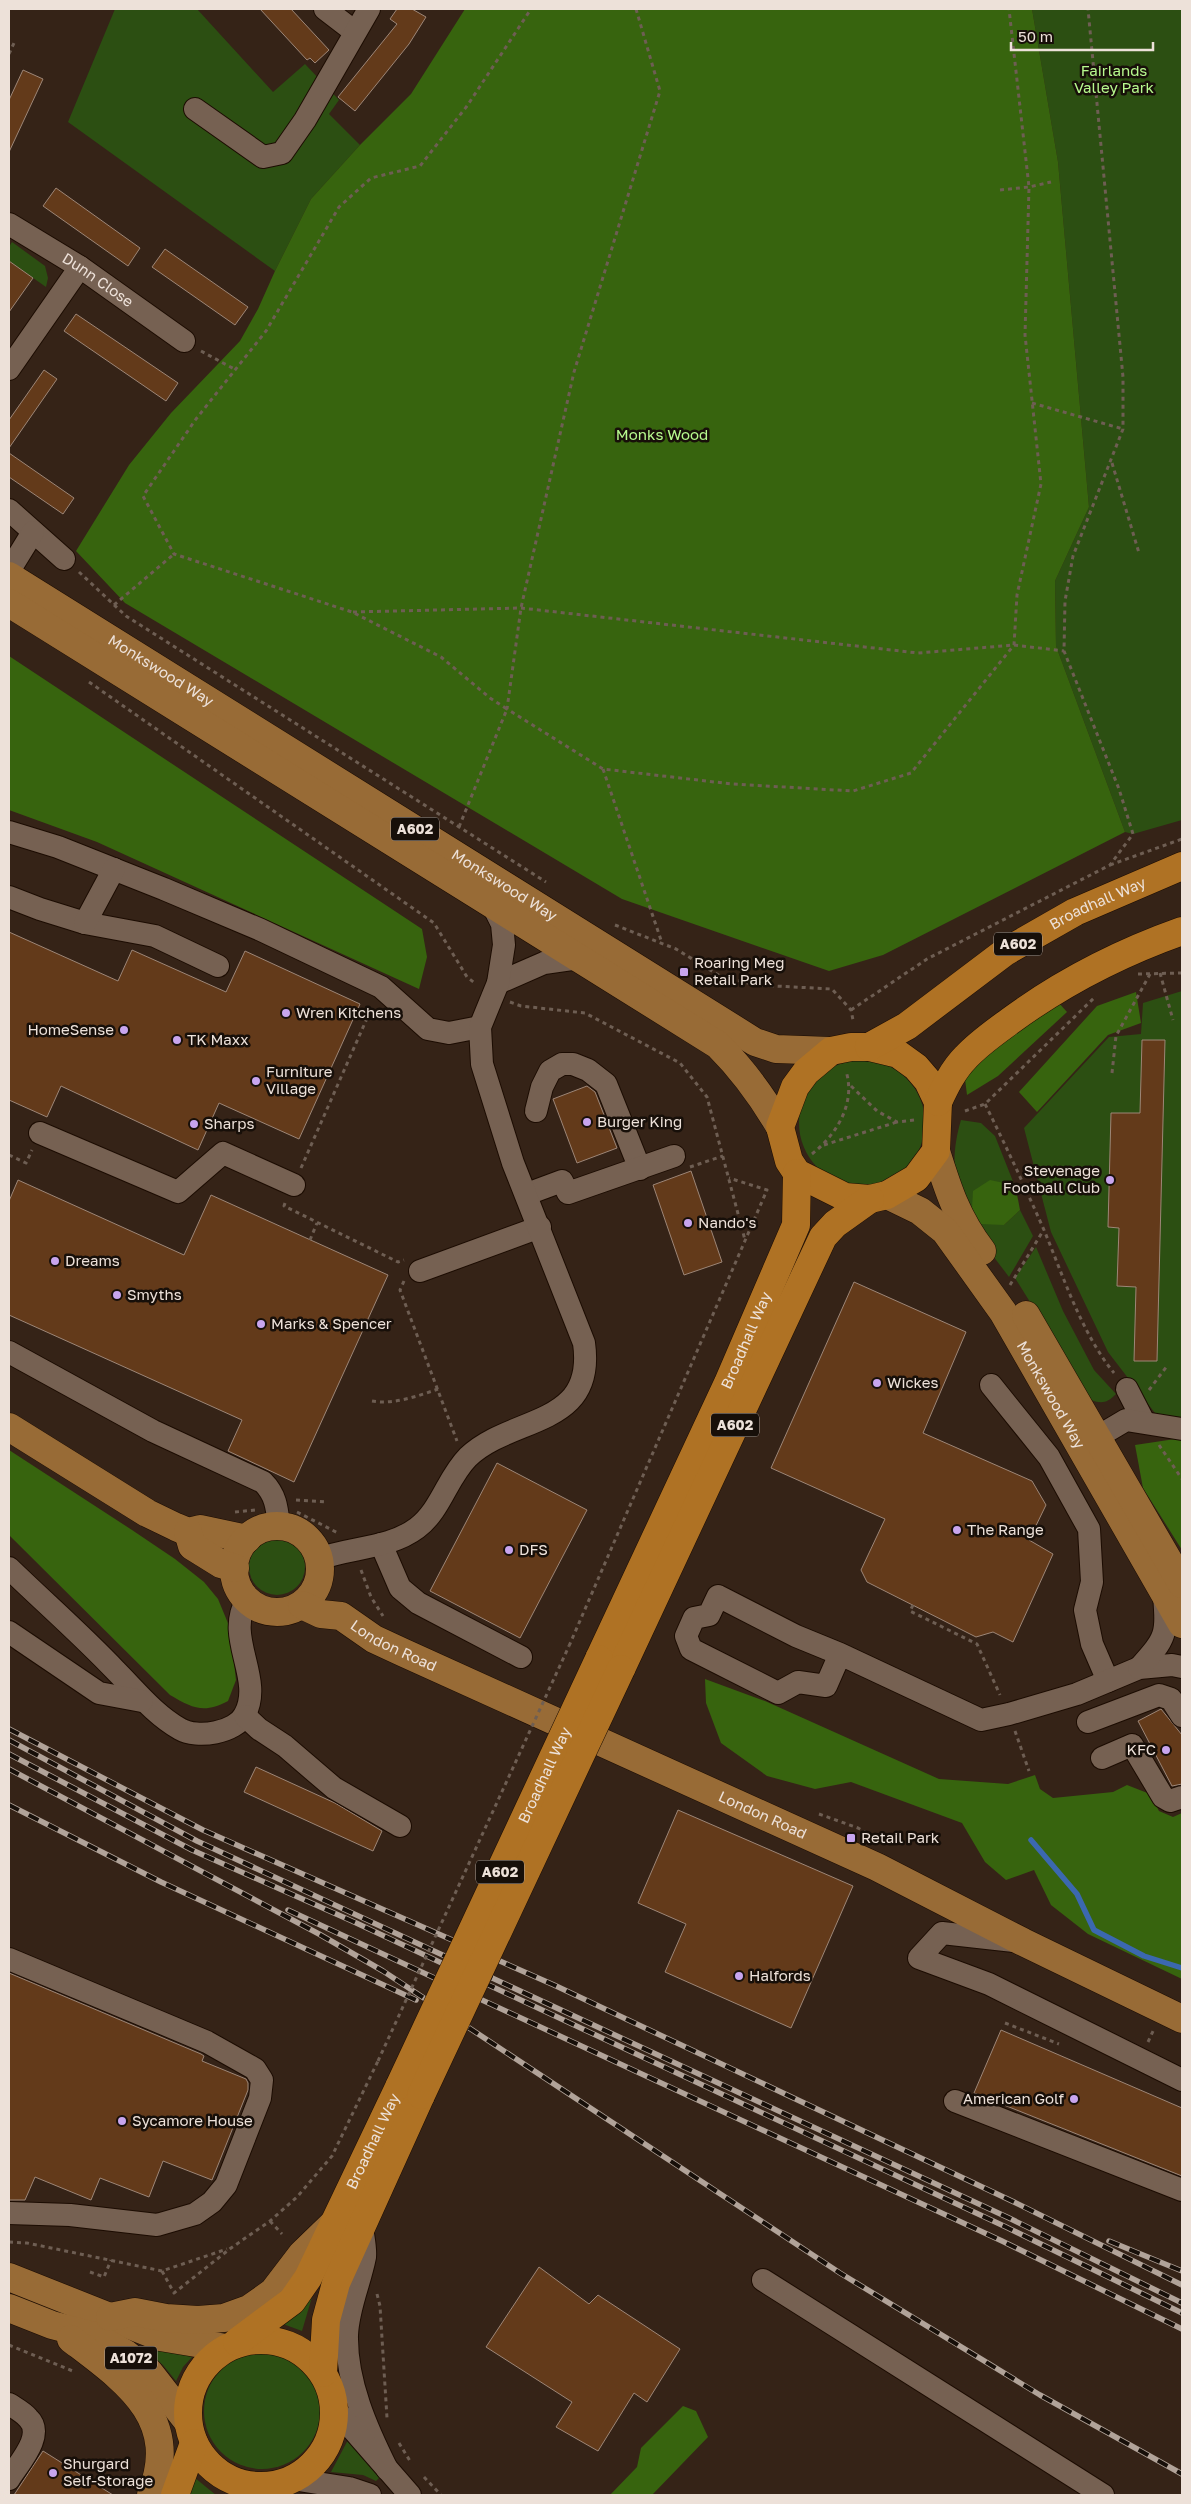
<svg xmlns="http://www.w3.org/2000/svg" width="1191" height="2504" font-family="'Golos Text',sans-serif">
<style>
.green{fill:#2c4f12}
.forest{fill:#37640e}
.lines{fill:none;stroke-linecap:round;stroke-linejoin:round}
.stream{stroke:#3b68af;stroke-width:5.5}
.building{fill:#633a1a;stroke:#9d8677}
.minor-casing{stroke:#1c0c02;stroke-width:24}
.major-casing{stroke:#1c0c02;stroke-width:29}
.highway-casing{stroke:#1c0c02;stroke-width:29}
.path{stroke:#6e5e53;stroke-width:3;stroke-dasharray:4 4;stroke-linecap:butt}
.minor{stroke:#766152;stroke-width:22}
.major{stroke:#986b36;stroke-width:28}
.highway{stroke:#af7224;stroke-width:28}
.rail-casing{stroke:#b1a399;stroke-width:5.5}
.rail{stroke:#170f09;stroke-width:4;stroke-dasharray:11;stroke-linecap:butt}
.highway-bridge-casing{stroke:#1c0c02;stroke-width:29;stroke-linecap:butt}
.path-bridge{stroke:#6e5e53;stroke-width:3;stroke-dasharray:4 4;stroke-linecap:butt}
.highway-bridge{stroke:#af7224;stroke-width:28}
.poi-dot{fill:#c8a5ee;stroke:#170f09;stroke-width:2}
.labels{text-anchor:middle;stroke-width:5;stroke-linejoin:round;paint-order:stroke}
.shield{fill:#170f09;stroke:#ada29b;stroke-width:1}
.shield-label{font-size:14px;font-weight:bold;fill:#ede1d9}
.park-label{font-size:15px;fill:#b7f98e;stroke:#170f09}
.street-label{font-size:15px;fill:#ede1d9;stroke:#170f09}
.poi-label{font-size:15px;fill:#ede1d9;stroke:#170f09;text-anchor:start}
</style>
<rect width="100%" height="100%" fill="#352317"/>
<g class="green">
<polygon points="115,9 197,9 273,92 305,64 339,100 329,114 360,145 311,199 275,271 68,122"/>
<polygon points="1032,9 1182,9 1182,820 1133,834 1125,832 1056,646 1055,581 1089,507 1058,162"/>
<polygon points="12,242 45,266 48,278 46,287 9,261 9,247"/>
<polygon points="1182,991 1182,1440 1175,1439 1108,1352 1051,1232 1024,1128 1109,1037 1141,1034 1143,1003"/>
<circle cx="862" cy="1123" r="63"/>
<path d="M961,1120L981,1123L995,1136L1016,1189L1004,1183V1225L1020,1210L1033,1236L1009,1277C970,1225 941,1187 961,1120Z"/>
<path d="M1036,1247L1063,1311L1094,1370L1116,1394C1107,1403 1102,1404 1091,1400L1015,1278Z"/>
<circle cx="277" cy="1567" r="28"/>
<polygon points="312,2297 302,2331 283,2324"/>
<polygon points="149,2344 192,2357 183,2367 176,2381 163,2365 145,2350"/>
<circle cx="262" cy="2411" r="58"/>
<polygon points="349,2438 380,2477 376,2481 363,2475 331,2472"/>
<polygon points="195,2478 216,2495 189,2495"/>
</g>
<g class="forest">
<polygon points="465,9 1032,9 1058,162 1089,507 1055,581 1056,646 1125,832 883,955 829,971 622,899 125,603 76,551 129,465 171,413 240,341 258,309 275,271 311,199 360,145 411,94"/>
<polygon points="9,656 422,929 427,957 419,989 97,842 9,810"/>
<polygon points="1136,992 1141,1023 1108,1035 1037,1112 1019,1092 1097,1006"/>
<polygon points="1058,1002 1067,1012 998,1076 967,1095 965,1079 975,1060"/>
<polygon points="990,1180 1004,1183 1016,1189 1020,1210 1004,1225 981,1224 972,1209 973,1191"/>
<polygon points="1175,1439 1182,1440 1182,1550 1143,1488 1135,1445"/>
<path d="M9,1450L132,1530L175,1559L204,1582L218,1599L230,1628L236,1680L228,1701C204,1714 192,1708 170,1695L9,1535Z"/>
<polygon points="705,1679 765,1701 939,1779 1008,1784 1035,1775 1040,1789 1053,1798 1113,1792 1127,1785 1150,1794 1159,1811 1173,1817 1182,1813 1182,1979 1088,1934 1051,1905 1034,1870 1006,1880 985,1862 962,1823 851,1782 815,1789 767,1776 721,1743 706,1703"/>
<polygon points="683,2406 696,2411 708,2437 652,2495 610,2495 637,2467 641,2448"/>
</g>
<g class="lines">
<polyline class="stream" points="1031,1840 1077,1894 1094,1930 1144,1956 1182,1968"/>
</g>
<g class="building">
<polygon points="260,9 291,9 329,50 315,63 310,58 307,60"/>
<polygon points="397,9 412,9 426,17 409,44 355,111 338,97 397,24 390,19"/>
<polygon points="23,70 43,79 9,152 9,100"/>
<polygon points="56,188 140,248 128,266 43,206"/>
<polygon points="165,249 248,307 235,325 152,267"/>
<polygon points="9,261 33,278 9,312"/>
<polygon points="76,314 178,383 166,401 64,331"/>
<polygon points="44,370 57,379 9,448 9,420"/>
<polygon points="9,453 74,498 63,514 9,477"/>
<polygon points="9,932 118,981 132,950 226,992 245,951 360,1004 299,1139 219,1103 198,1150 61,1086 47,1117 9,1100"/>
<polygon points="1142,1040 1165,1040 1157,1361 1134,1361 1136,1287 1117,1286 1119,1228 1108,1227 1111,1113 1140,1113"/>
<polygon points="587,1086 595,1092 617,1148 577,1163 553,1099"/>
<polygon points="691,1171 722,1262 684,1275 653,1185"/>
<polygon points="18,1180 184,1255 211,1195 388,1275 294,1482 228,1451 242,1420 9,1315 9,1201"/>
<polygon points="854,1282 966,1332 923,1433 1032,1481 1046,1505 1029,1540 1053,1554 1013,1642 993,1632 976,1637 867,1582 861,1570 885,1519 771,1468"/>
<polygon points="497,1463 587,1510 520,1638 430,1591"/>
<polygon points="1161,1709 1182,1735 1182,1784 1172,1786 1138,1721"/>
<polygon points="256,1767 335,1803 382,1831 373,1851 244,1792"/>
<polygon points="678,1810 853,1886 791,2028 665,1972 686,1924 638,1903"/>
<polygon points="9,1973 201,2054 204,2056 202,2061 246,2079 248,2083 248,2090 212,2180 163,2161 149,2197 100,2178 91,2200 35,2177 25,2200 9,2200"/>
<polygon points="1001,2030 1182,2108 1182,2176 974,2093"/>
<polygon points="539,2267 589,2304 598,2295 680,2349 647,2402 634,2393 598,2451 556,2427 572,2402 486,2347"/>
<polygon points="43,2451 113,2495 14,2495"/>
</g>
<g class="lines">
<defs>
<g id="minor">
<polyline points="325,9 355,32"/>
<polyline points="195,109 263,157 282,153 305,120 369,9"/>
<path id="s1" d="M9,224L80,267L184,341"/>
<polyline points="9,369 80,267"/>
<polyline points="9,510 64,559"/>
<polyline points="9,571 33,532"/>
<polyline points="9,832 58,847 164,889 261,930 381,987 428,1029 449,1033 480,1027"/>
<polyline points="9,897 40,909 85,923 155,936 218,966"/>
<polyline points="85,923 114,869"/>
<polyline points="498,983 544,963 579,958"/>
<polyline points="536,1111 542,1087 550,1071 562,1064 573,1064 588,1070 606,1084 640,1169"/>
<polyline points="40,1133 178,1192 223,1153 294,1185"/>
<polyline points="527,1194 562,1181 568,1193 674,1156"/>
<polyline points="420,1271 540,1227"/>
<path d="M9,1352L153,1431L263,1482C276,1495 277,1508 279,1526"/>
<polyline points="991,1385 1049,1457 1089,1529 1092,1582 1085,1610 1092,1644 1108,1681"/>
<polyline points="1127,1389 1144,1422"/>
<polyline points="1099,1436 1126,1420 1182,1429"/>
<polyline points="381,1544 400,1588 418,1603 521,1657"/>
<path d="M319,1559C351,1547 389,1549 417,1528C441,1510 447,1478 468,1457C512,1415 596,1428 584,1343L513,1163L482,1064L480,1027L498,983L504,945L502,924L492,904"/>
<path d="M9,1568C44,1602 82,1635 116,1671C137,1692 154,1714 180,1729C197,1739 236,1733 245,1714C264,1678 224,1637 247,1600"/>
<polyline points="9,1632 99,1693 142,1701"/>
<polyline points="840,1654 826,1686 798,1682 778,1693 691,1649 686,1636 694,1618 709,1615 718,1596 796,1636 840,1654 981,1720 1009,1714 1077,1694 1139,1668 1172,1665 1182,1667"/>
<path d="M1139,1668C1167,1637 1167,1635 1164,1594"/>
<polyline points="245,1716 259,1729 285,1746 334,1788 400,1826"/>
<polyline points="1088,1722 1159,1695 1171,1699 1182,1716"/>
<polyline points="1102,1758 1132,1745 1163,1797 1170,1801 1182,1797"/>
<polyline points="1014,1941 942,1933 919,1958 989,1984 1182,2080"/>
<polyline points="9,1959 207,2042 255,2069 262,2080 260,2098 226,2185 212,2202 195,2214 157,2225 70,2215 9,2213"/>
<polyline points="955,2101 1182,2190"/>
<path d="M362,2227C363,2236 366,2248 365,2257C360,2283 348,2308 347,2335C346,2382 367,2429 387,2469"/>
<polyline points="763,2280 1103,2495"/>
<path d="M9,2404C15,2408 23,2412 28,2418C46,2435 18,2464 9,2479"/>
<polyline points="335,2409 410,2495"/>
<polyline points="292,2479 349,2488 370,2495"/>
</g>
<g id="major">
<path id="s2" d="M9,576L755,1042L776,1049L831,1051"/>
<path d="M9,603L718,1045C743,1070 762,1096 780,1127"/>
<path d="M936,1151C948,1190 957,1218 982,1251"/>
<path id="s3" d="M887,1195L920,1211L945,1231L1003,1312L1182,1624"/>
<polyline points="1026,1315 1182,1584"/>
<polyline points="9,1427 147,1513 176,1527 188,1532 200,1529 247,1539"/>
<circle cx="277" cy="1569" r="43"/>
<polyline points="188,1532 192,1546 221,1564 235,1568"/>
<path id="s4" d="M302,1605L321,1614L341,1616L374,1639L402,1652L877,1867L1023,1942L1182,2019"/>
<polyline points="9,2277 160,2337 226,2348"/>
<polyline points="9,2308 52,2325 94,2336 126,2354 149,2372 188,2422"/>
<polyline points="110,2317 135,2312 166,2318 198,2320 224,2318 249,2309 273,2292 302,2254 332,2225"/>
<path d="M71,2339C126,2381 182,2418 151,2495"/>
</g>
<g id="highway">
<polygon points="851,1047 869,1047 898,1054 916,1067 928,1081 938,1102 936,1151 916,1178 887,1195 870,1199 845,1197 797,1173 789,1161 780,1127 795,1087 806,1072 831,1051"/>
<path id="s5" d="M869,1047L907,1026L1005,952L1075,912L1182,866"/>
<path d="M938,1102C945,1087 953,1070 966,1057C979,1043 995,1032 1010,1021C1063,982 1120,953 1182,931"/>
<path id="s6" d="M599,1659L728,1383L796,1225L797,1173"/>
<polyline points="621,1669 823,1237 835,1224 870,1199"/>
<circle cx="261" cy="2413" r="73"/>
<path id="s7" d="M237,2342L292,2301L308,2278L400,2085"/>
<polyline points="323,2373 326,2320 336,2283 421,2095"/>
<polyline points="175,2495 194,2443"/>
</g>
</defs>
<use href="#minor" class="minor-casing"/>
<use href="#major" class="major-casing"/>
<use href="#highway" class="highway-casing"/>
<g class="path">
<polyline points="636,9 660,91 574,372 521,608 507,709 603,769 732,784 853,791 911,773 1014,645 1017,595 1041,484 1025,335 1029,187 1009,9"/>
<polyline points="9,54 14,43"/>
<polyline points="1000,190 1029,187 1051,182"/>
<polyline points="201,351 236,370"/>
<polyline points="1032,403 1123,429"/>
<polyline points="1112,463 1139,553"/>
<polyline points="79,572 126,616 546,882"/>
<polyline points="114,605 174,554"/>
<polyline points="353,612 521,608 918,653 1014,645 1064,651"/>
<polyline points="89,682 434,923 467,977 476,984"/>
<polyline points="603,769 662,943"/>
<polyline points="459,827 507,709 490,698 441,657 352,612 174,554 143,496 196,419 266,331 339,207 371,178 420,166 467,106 531,9"/>
<polyline points="1110,865 1182,839"/>
<polyline points="615,925 676,949 720,976 756,985 832,989 851,1010 853,1020"/>
<polyline points="1160,973 1173,1020"/>
<polyline points="1138,974 1182,973"/>
<polyline points="510,1002 521,1006 585,1013 680,1063 707,1097 745,1240"/>
<polyline points="851,1010 927,959 1110,865 1133,834 1119,789 1064,651 1065,601 1073,556 1123,429 1123,377 1088,9"/>
<polyline points="1112,1073 1116,1036 1150,974"/>
<polyline points="851,1086 877,1111 897,1122 915,1120"/>
<path d="M985,1104C1006,1146 1025,1187 1044,1230C1064,1278 1081,1332 1114,1373"/>
<polyline points="965,1111 985,1104 1096,996"/>
<polyline points="824,1145 897,1122"/>
<path d="M812,1154C837,1134 856,1103 846,1071"/>
<polyline points="9,1155 26,1163 32,1150"/>
<polyline points="690,1167 723,1156"/>
<polyline points="301,1168 372,1007"/>
<polyline points="285,1203 284,1206 398,1262 404,1260"/>
<polyline points="310,1240 317,1223"/>
<polyline points="404,1281 400,1290 457,1441"/>
<polyline points="1010,1285 1043,1231"/>
<polyline points="1149,1390 1167,1366"/>
<path d="M372,1401C393,1405 418,1396 438,1389"/>
<polyline points="1159,1445 1182,1479"/>
<polyline points="296,1500 326,1502"/>
<polyline points="235,1512 256,1510"/>
<polyline points="297,1512 338,1533"/>
<polyline points="361,1570 371,1597 383,1616"/>
<polyline points="913,1605 910,1611 977,1644 1000,1695"/>
<polyline points="569,1646 767,1190 729,1178"/>
<polyline points="1015,1731 1029,1771"/>
<polyline points="819,1814 858,1828 886,1844"/>
<polyline points="1005,2023 1059,2044"/>
<polyline points="1148,2042 1154,2029"/>
<polyline points="270,2221 282,2234"/>
<polyline points="9,2242 27,2243 162,2271 227,2249"/>
<polyline points="162,2271 174,2293 231,2248 270,2221 297,2197 332,2156 378,2061"/>
<polyline points="90,2272 104,2277 111,2260"/>
<polyline points="377,2294 380,2306 387,2418"/>
<polyline points="9,2345 75,2372"/>
<polyline points="399,2443 410,2461"/>
<polyline points="424,2477 441,2495"/>
</g>
<use href="#minor" class="minor"/>
<use href="#major" class="major"/>
<use href="#highway" class="highway"/>
<defs>
<g id="rail">
<polyline points="9,1729 203,1830 554,1985 1014,2202 1182,2285"/>
<polyline points="9,1740 197,1841 1009,2218 1182,2303"/>
<polyline points="9,1754 192,1850 352,1921 1006,2227 1182,2313"/>
<polyline points="9,1769 319,1934 383,1971 840,2273 1040,2395 1182,2474"/>
<polyline points="9,1805 161,1882 416,2000"/>
<polyline points="288,1910 1002,2241 1182,2329"/>
<polyline points="1109,2241 1182,2271"/>
</g>
</defs>
<use href="#rail" class="rail-casing"/>
<use href="#rail" class="rail"/>
<defs>
<g id="highway-bridge">
<path id="s8" d="M400,2085L599,1659"/>
<polyline points="421,2095 621,1669"/>
</g>
</defs>
<use href="#highway-bridge" class="highway-bridge-casing"/>
<polyline class="path-bridge" points="378,2061 569,1646"/>
<use href="#highway-bridge" class="highway-bridge"/>
</g>
<g class="poi-dot">
<rect x="679" y="967" width="10" height="10" rx="2.5"/>
<circle cx="286" cy="1013" r="5"/>
<circle cx="124" cy="1030" r="5"/>
<circle cx="177" cy="1040" r="5"/>
<circle cx="256" cy="1081" r="5"/>
<circle cx="587" cy="1122" r="5"/>
<circle cx="194" cy="1124" r="5"/>
<circle cx="1110" cy="1180" r="5"/>
<circle cx="688" cy="1223" r="5"/>
<circle cx="55" cy="1261" r="5"/>
<circle cx="117" cy="1295" r="5"/>
<circle cx="261" cy="1324" r="5"/>
<circle cx="877" cy="1383" r="5"/>
<circle cx="957" cy="1530" r="5"/>
<circle cx="509" cy="1550" r="5"/>
<circle cx="1166" cy="1750" r="5"/>
<rect x="846" y="1833" width="10" height="10" rx="2.5"/>
<circle cx="739" cy="1976" r="5"/>
<circle cx="1074" cy="2099" r="5"/>
<circle cx="122" cy="2121" r="5"/>
<circle cx="53" cy="2473" r="5"/>
</g>
<g class="labels">
<g class="shield">
<rect x="391" y="817.5" width="48" height="23" rx="4"/>
<rect x="994" y="932.5" width="48" height="23" rx="4"/>
<rect x="711" y="1413.5" width="48" height="23" rx="4"/>
<rect x="476" y="1860.5" width="48" height="23" rx="4"/>
<rect x="105" y="2346.5" width="52" height="23" rx="4"/>
</g>
<g class="shield-label">
<text x="415" y="834">A602</text>
<text x="1018" y="949">A602</text>
<text x="735" y="1430">A602</text>
<text x="500" y="1877">A602</text>
<text x="131" y="2363">A1072</text>
</g>
<g class="park-label">
<text x="1114" y="76">Fairlands<tspan x="1114" dy="17">Valley Park</tspan></text>
<text x="662" y="440">Monks Wood</text>
</g>
<g class="street-label">
<text dy="5" stroke="none"><textPath href="#s1" startOffset="105">Dunn Close</textPath></text>
<text dy="5" stroke="none"><textPath href="#s2" startOffset="179">Monkswood Way</textPath></text>
<text dy="5" stroke="none"><textPath href="#s2" startOffset="584">Monkswood Way</textPath></text>
<text dy="5" stroke="none"><textPath href="#s5" startOffset="271">Broadhall Way</textPath></text>
<text dy="5" stroke="none"><textPath href="#s6" startOffset="351">Broadhall Way</textPath></text>
<text dy="5" stroke="none"><textPath href="#s3" startOffset="264">Monkswood Way</textPath></text>
<text dy="5" stroke="none"><textPath href="#s4" startOffset="102">London Road</textPath></text>
<text dy="5" stroke="none"><textPath href="#s8" startOffset="342">Broadhall Way</textPath></text>
<text dy="5" stroke="none"><textPath href="#s4" startOffset="508">London Road</textPath></text>
<text dy="5" stroke="none"><textPath href="#s7" startOffset="248">Broadhall Way</textPath></text>
</g>
<g class="poi-label">
<text x="694" y="968">Roaring Meg<tspan x="694" dy="17">Retail Park</tspan></text>
<text x="296" y="1018">Wren Kitchens</text>
<text x="114" y="1035" text-anchor="end">HomeSense</text>
<text x="187" y="1045">TK Maxx</text>
<text x="266" y="1077">Furniture<tspan x="266" dy="17">Village</tspan></text>
<text x="597" y="1127">Burger King</text>
<text x="204" y="1129">Sharps</text>
<text x="1100" y="1176" text-anchor="end">Stevenage<tspan x="1100" dy="17">Football Club</tspan></text>
<text x="698" y="1228">Nando's</text>
<text x="65" y="1266">Dreams</text>
<text x="127" y="1300">Smyths</text>
<text x="271" y="1329">Marks &amp; Spencer</text>
<text x="887" y="1388">Wickes</text>
<text x="967" y="1535">The Range</text>
<text x="519" y="1555">DFS</text>
<text x="1156" y="1755" text-anchor="end">KFC</text>
<text x="861" y="1843">Retail Park</text>
<text x="749" y="1981">Halfords</text>
<text x="1064" y="2104" text-anchor="end">American Golf</text>
<text x="132" y="2126">Sycamore House</text>
<text x="63" y="2469">Shurgard<tspan x="63" dy="17">Self-Storage</tspan></text>
</g>
</g>
<rect width="1191" height="2504" fill="none" stroke="#ede1d9" stroke-width="20"/>
<path d="M1011 42v8h142v-8" fill="none" stroke="#ede1d9" stroke-width="2.5"/>
<text x="1018" y="42" font-size="15" fill="#ede1d9" stroke="#170f09" stroke-width="4" paint-order="stroke">50 m</text>
</svg>
